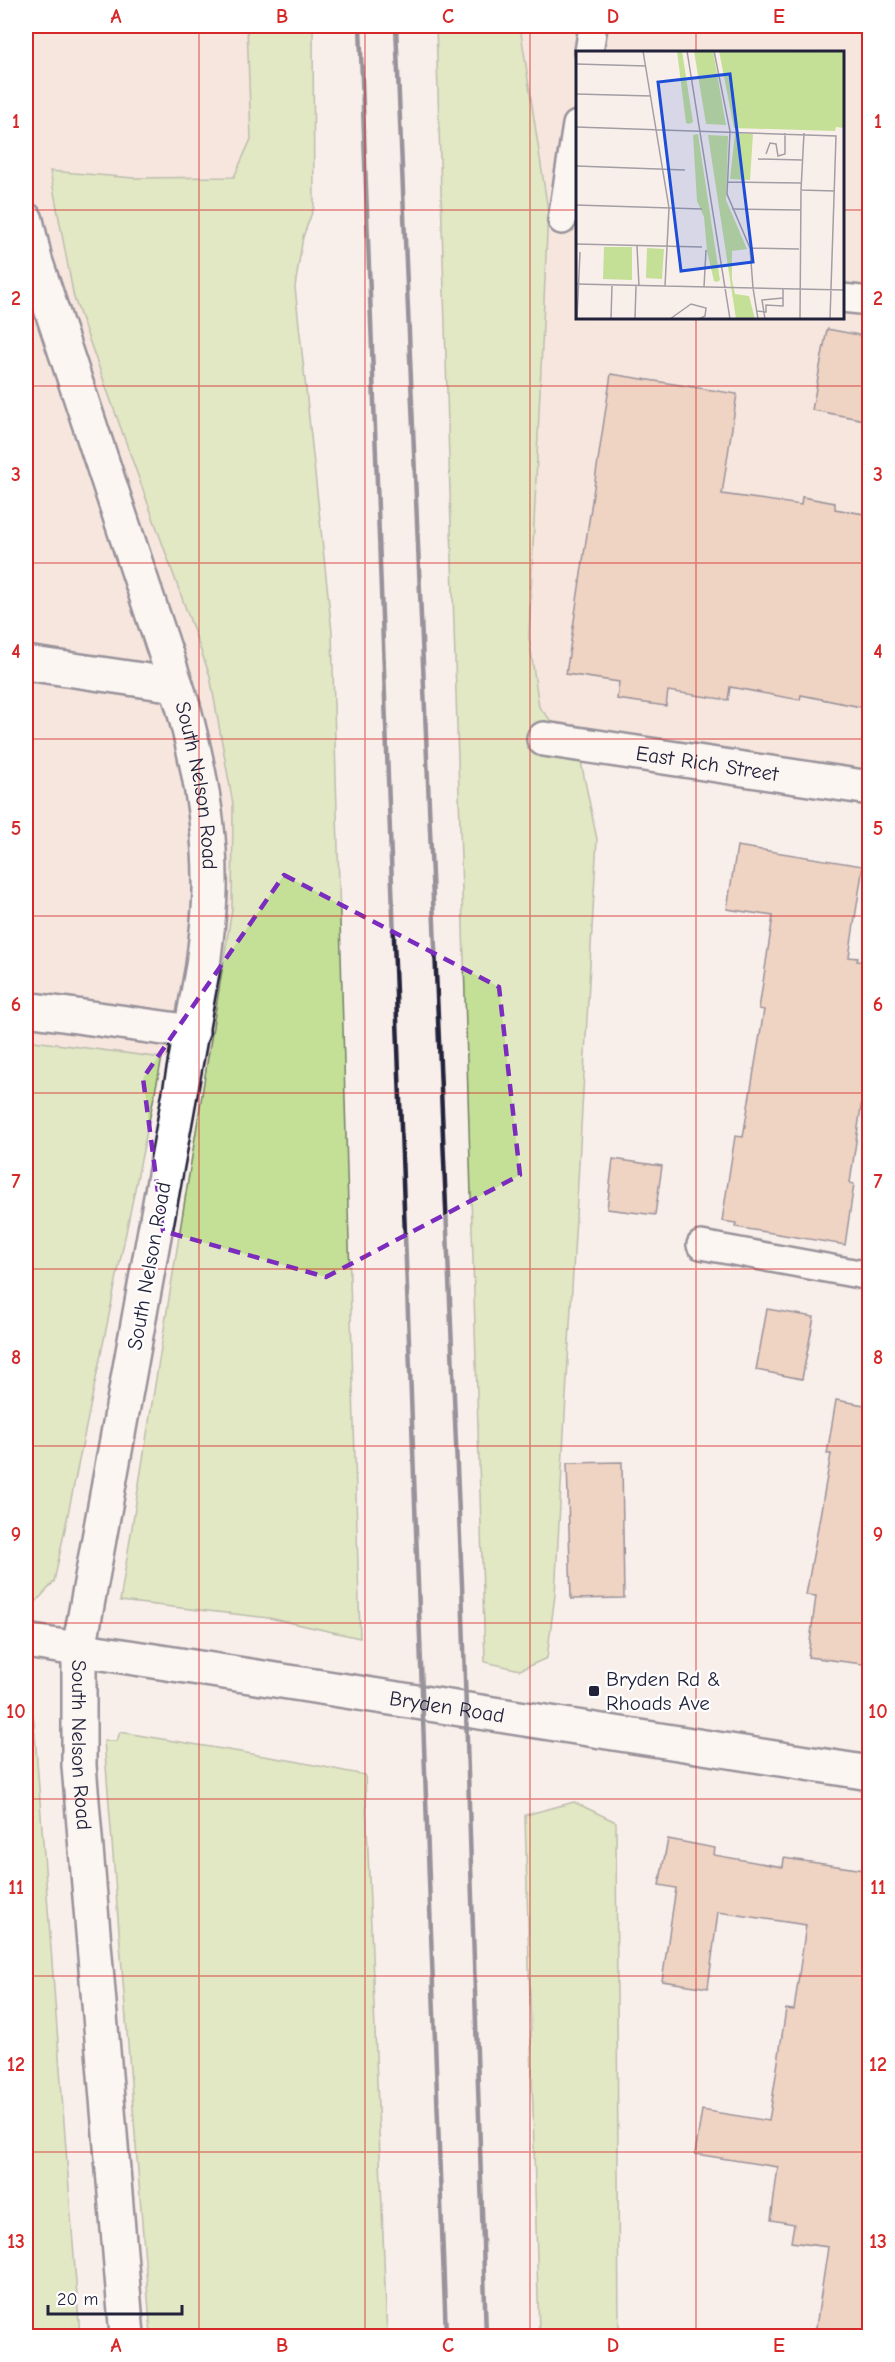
<svg xmlns="http://www.w3.org/2000/svg" width="895" height="2362" font-family="'Comic Neue',sans-serif">
<style>
.built{fill:#f2dcd0;fill-rule:evenodd}
.green{fill:#c4df96;stroke:#738068;stroke-width:1.5}
.building{fill:#e3b194;stroke:#22223b;stroke-width:1.5}
.lines{fill:none;stroke-linecap:round;stroke-linejoin:round}
.lane-casing{stroke:#22223b;stroke-width:32}
.street-casing{stroke:#22223b;stroke-width:38}
.secondary-casing{stroke:#22223b;stroke-width:38}
.lane{stroke:#fff;stroke-width:27}
.street{stroke:#fff;stroke-width:33}
.secondary{stroke:#fff;stroke-width:33}
.rail{stroke:#22223b;stroke-width:4.5}
.marked{fill:none;stroke:#7b2cbf;stroke-width:4.5;stroke-dasharray:12 8;stroke-linejoin:round}
.grid{fill:none;stroke:#d62828;stroke-width:1.5;stroke-opacity:0.55}
.poi-dot{fill:#22223b;stroke:#fff;stroke-width:2}
.labels{text-anchor:middle;stroke-width:4.5;stroke-linejoin:round;paint-order:stroke}
.street-label{font-size:21px;fill:#22223b;stroke:#fff}
.poi-label{font-size:21px;fill:#22223b;stroke:#fff;text-anchor:start}
.inset-road{fill:none;stroke:#a39da4;stroke-width:1.5}
.view{fill:#1d4ed8;fill-opacity:0.15;stroke:#1d4ed8;stroke-width:3}
.inset-edge{fill:none;stroke:#22223b;stroke-width:3}
.neatline{fill:none;stroke:#d62828;stroke-width:2}
.grid-label{font-size:20px;text-anchor:middle;font-weight:bold;fill:#d62828}
</style>
<rect width="100%" height="100%" fill="#f9efea"/>
<filter id="ink" filterUnits="userSpaceOnUse"><feTurbulence type="fractalNoise" baseFrequency=".0167" numOctaves="2"/><feDisplacementMap in="SourceGraphic" scale="12" xChannelSelector="R" yChannelSelector="G"/><feConvolveMatrix kernelMatrix="1 2 1 2 8 2 1 2 1" color-interpolation-filters="sRGB"/></filter>
<g filter="url(#ink)">
<g class="built">
<polygon points="26,26 247,26 251,139 234,177 134,178 50,172 74,298 210,676 233,804 232,909 207,1067 162,1058 26,1040"/>
<path d="M520,26H869V793L579,752L539,707L529,637L548,211ZM577,52H842V318H577Z"/>
</g>
<g class="green">
<polygon points="247,26 313,26 314,207 303,237 295,287 332,632 360,1638 269,1618 120,1601 232,909 233,804 210,676 74,298 50,171 134,178 234,177 251,139"/>
<polygon points="436,26 520,26 548,211 529,637 539,707 579,752 597,839 555,1595 547,1658 520,1670 485,1662"/>
<polygon points="26,1040 162,1058 54,1582 26,1613"/>
<polygon points="26,1688 27,1688 34,1721 80,2336 26,2336"/>
<polygon points="120,1732 294,1761 365,1775 387,2336 151,2336 104,1741 117,1741"/>
<polygon points="574,1802 616,1822 619,2336 539,2336 525,1815"/>
</g>
<g class="building">
<polygon points="827,329 870,337 870,421 812,410"/>
<polygon points="611,374 737,394 722,494 801,505 802,497 835,503 835,509 870,515 870,663 861,707 801,695 800,700 730,687 728,700 668,691 666,706 617,699 619,682 566,674"/>
<polygon points="737,846 863,866 849,957 858,958 857,961 870,962 870,986 862,1034 870,1035 870,1045 850,1183 854,1184 845,1245 735,1227 736,1223 722,1221 735,1136 743,1137 764,1010 759,1009 773,916 727,909"/>
<polygon points="613,1159 662,1166 655,1215 607,1209"/>
<polygon points="767,1309 814,1317 802,1379 756,1370"/>
<polygon points="836,1400 870,1406 870,1665 808,1657 816,1596 806,1595 831,1454 827,1454"/>
<polygon points="622,1462 624,1598 571,1599 567,1463"/>
<polygon points="668,1839 715,1848 714,1855 783,1867 784,1858 870,1871 870,2337 833,2337 815,2334 828,2247 791,2242 794,2224 771,2220 778,2167 695,2154 702,2110 769,2121 786,2009 794,2010 806,1925 718,1912 708,1988 662,1981 676,1888 659,1885"/>
</g>
<g class="lines">
<defs>
<g id="lane">
<polyline points="589,52 593,26"/>
<polyline points="562,220 577,125"/>
<polyline points="842,298 870,301"/>
<polyline points="701,1245 870,1276"/>
</g>
<g id="street">
<polyline points="26,663 176,685"/>
<path id="s1" d="M544,739L870,788"/>
<polyline points="26,1009 192,1032"/>
<path id="s2" d="M26,1641L870,1773"/>
</g>
<g id="secondary">
<path id="s3" d="M26,220L35,260L183,706C198,762 210,820 210,879C211,907 206,937 203,966L79,1649V1766L127,2336"/>
</g>
</defs>
<use href="#lane" class="lane-casing"/>
<use href="#street" class="street-casing"/>
<use href="#secondary" class="secondary-casing"/>
<use href="#lane" class="lane"/>
<use href="#street" class="street"/>
<use href="#secondary" class="secondary"/>
<g class="rail">
<polyline points="360,26 446,2336"/>
<polyline points="396,26 462,1585 486,2336"/>
</g>
</g>
</g>
<path d="M0 0H895V2362H0ZM284,875L499,987L520,1175L326,1277L163,1231L143,1078Z" fill="#f9efea" fill-opacity=".55" fill-rule="evenodd"/>
<path class="marked" d="M284,875L499,987L520,1175L326,1277L163,1231L143,1078Z"/>
<path class="grid" d="M199,26V2336M365,26V2336M530,26V2336M696,26V52M26,210H577M842,210H870M696,318V2336M26,386H870M26,563H870M26,739H870M26,916H870M26,1093H870M26,1269H870M26,1446H870M26,1623H870M26,1799H870M26,1976H870M26,2152H870"/>
<rect class="poi-dot" x="588" y="1685" width="12" height="12" rx="3"/>
<g class="labels">
<g class="street-label">
<text dy="7" stroke="none"><textPath href="#s1" startOffset="165">East Rich Street</textPath></text>
<text dy="7" stroke="none"><textPath href="#s3" startOffset="592">South Nelson Road</textPath></text>
<text transform="translate(149 1266) rotate(-80)" y="7">South Nelson Road</text>
<text dy="7" stroke="none"><textPath href="#s2" startOffset="426">Bryden Road</textPath></text>
<text dy="7" stroke="none"><textPath href="#s3" startOffset="1564">South Nelson Road</textPath></text>
</g>
<g class="poi-label">
<text x="606" y="1686">Bryden Rd &amp;<tspan x="606" dy="24">Rhoads Ave</tspan></text>
</g>
</g>
<g transform="translate(576 51)">
<rect width="268" height="268" fill="#f9efea"/>
<path d="M101,0H106L117,71L113,73L110,72ZM118,0H137L150,74L130,73ZM143,0H265L269,5L268,77L260,76L259,80L158,77ZM159,82L177,83L174,129L154,128ZM122,83L144,229L141,231L138,230L131,200L128,166L121,150L117,84ZM132,84L152,85L150,149L171,198L156,200V229L159,243L173,245L179,268H160ZM28,196H56V229L27,228ZM71,197L88,198L86,228L70,227Z" fill="#c4df96"/>
<path class="inset-road" d="M67,0L93,157L89,235M111,0L154,268M138,0L154,80L151,143L174,197L177,237M0,13L70,15M0,43L75,45M0,76L260,85L254,268M228,82L225,139L259,140M190,103L194,92L200,93L202,105L209,103V82M182,108L226,109M0,115L109,119M151,131L225,132M0,154L126,158M156,158L224,159M0,193L126,196M61,195L63,235M174,197L223,198M0,233L269,239M128,236L130,199M177,237L182,268M181,260L190,261V254L207,255V238M1,268L4,201M35,268L36,234M59,268L60,235M94,268L115,253L130,257L129,265L123,268M189,268L186,249L207,247M224,268L225,139"/>
<path class="view" d="M154,23L177,211L105,220L82,31Z"/>
<rect width="268" height="268" class="inset-edge"/>
</g>
<rect width="895" height="2362" fill="none" stroke="#fff" stroke-width="66"/>
<path d="M48 2305v9h134v-9" fill="none" stroke="#22223b" stroke-width="3"/>
<text x="57" y="2305" font-size="18" fill="#22223b" stroke="#ffffff" stroke-width="4.5" paint-order="stroke">20 m</text>
<rect x="33" y="33" width="829" height="2296" class="neatline"/>
<g class="grid-label">
<text x="116" y="23">A</text>
<text x="282" y="23">B</text>
<text x="448" y="23">C</text>
<text x="613" y="23">D</text>
<text x="779" y="23">E</text>
<text x="16" y="128">1</text>
<text x="878" y="128">1</text>
<text x="16" y="305">2</text>
<text x="878" y="305">2</text>
<text x="16" y="481">3</text>
<text x="878" y="481">3</text>
<text x="16" y="658">4</text>
<text x="878" y="658">4</text>
<text x="16" y="835">5</text>
<text x="878" y="835">5</text>
<text x="16" y="1011">6</text>
<text x="878" y="1011">6</text>
<text x="16" y="1188">7</text>
<text x="878" y="1188">7</text>
<text x="16" y="1364">8</text>
<text x="878" y="1364">8</text>
<text x="16" y="1541">9</text>
<text x="878" y="1541">9</text>
<text x="16" y="1718">10</text>
<text x="878" y="1718">10</text>
<text x="16" y="1894">11</text>
<text x="878" y="1894">11</text>
<text x="16" y="2071">12</text>
<text x="878" y="2071">12</text>
<text x="16" y="2248">13</text>
<text x="878" y="2248">13</text>
<text x="116" y="2352">A</text>
<text x="282" y="2352">B</text>
<text x="448" y="2352">C</text>
<text x="613" y="2352">D</text>
<text x="779" y="2352">E</text>
</g>
</svg>
